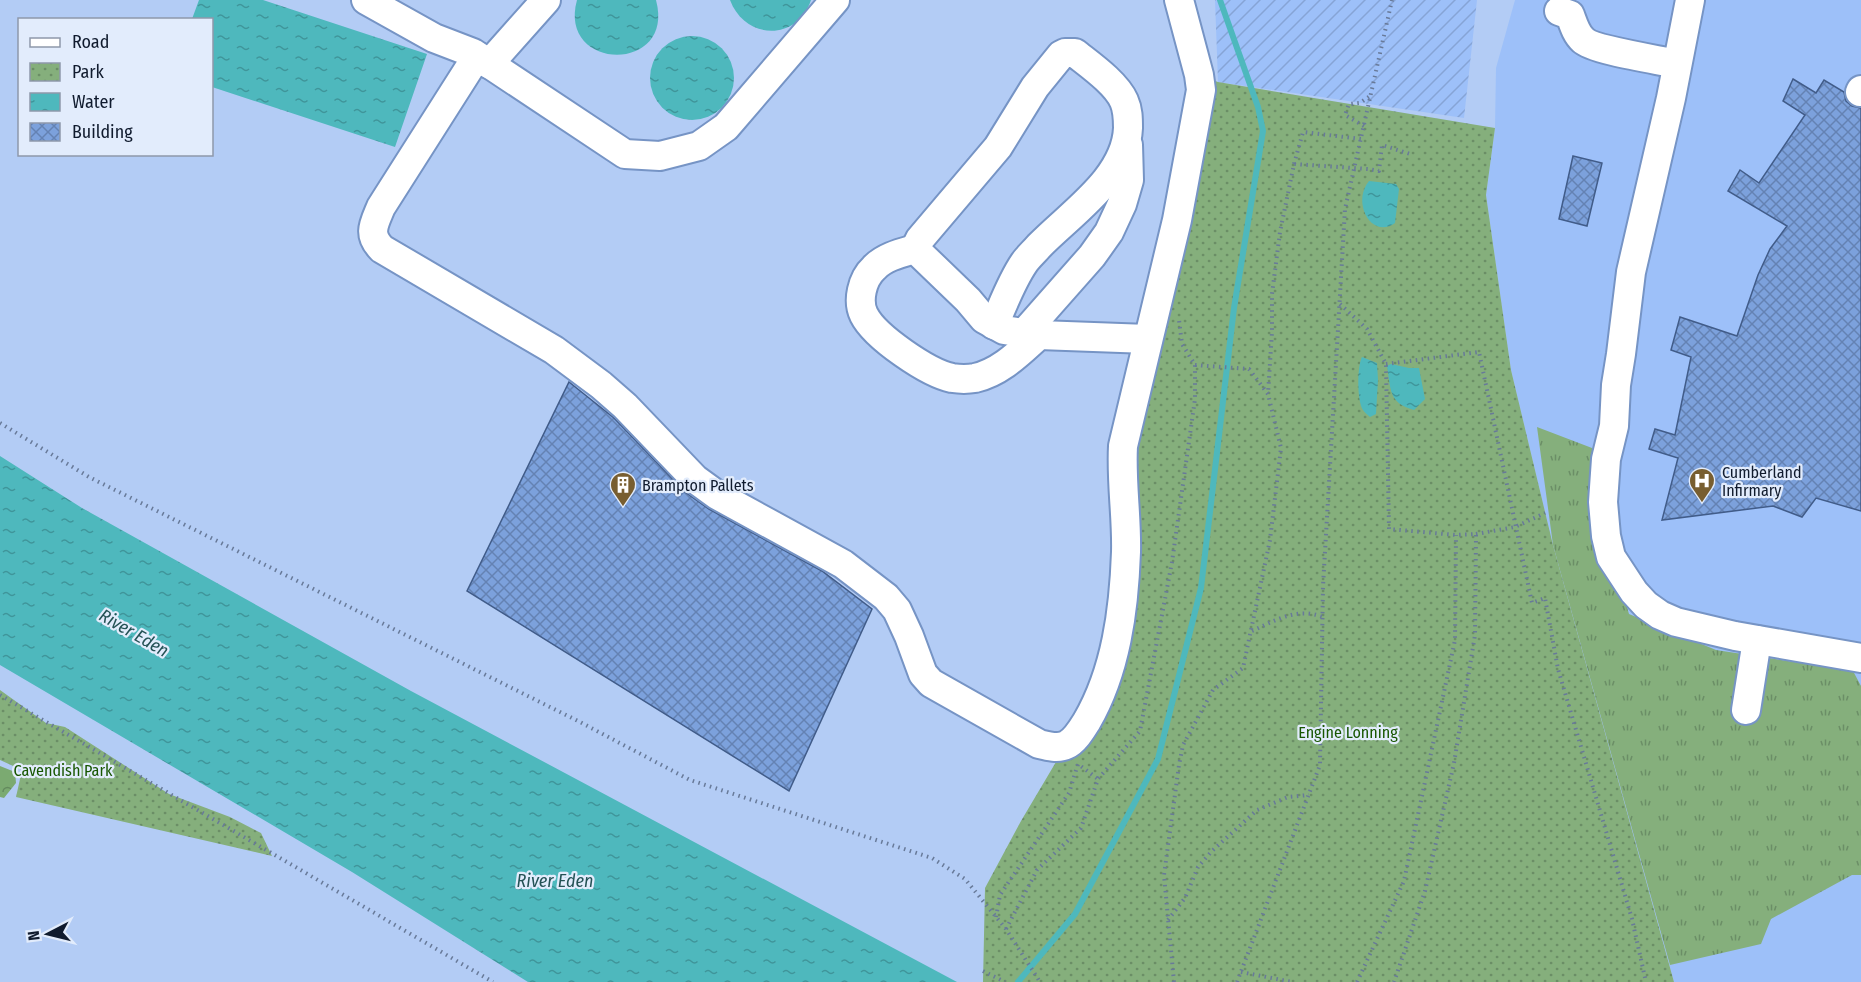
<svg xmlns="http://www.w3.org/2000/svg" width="1861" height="982" font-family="'Fira Sans Condensed',sans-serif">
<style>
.built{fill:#9dc0f9}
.industrial{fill:url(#industrial-furrows)}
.grass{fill:url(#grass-tufts)}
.forest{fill:url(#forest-crowns)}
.park{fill:url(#park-dots)}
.water{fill:url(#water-ripples)}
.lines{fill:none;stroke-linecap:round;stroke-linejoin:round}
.stream{stroke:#4eb8bd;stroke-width:6}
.building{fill:url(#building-cross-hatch);stroke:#415c89;stroke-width:1.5}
.minor-casing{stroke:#7694c5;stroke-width:32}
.path{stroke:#687a99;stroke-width:4;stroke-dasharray:1.5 4.5;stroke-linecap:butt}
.minor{stroke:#fff;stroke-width:28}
.labels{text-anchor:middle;stroke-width:4.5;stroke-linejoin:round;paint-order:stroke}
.poi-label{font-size:16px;fill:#101b2e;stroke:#e2ecfc;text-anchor:start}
.park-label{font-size:16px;fill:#175601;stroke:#e2ecfc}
.water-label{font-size:18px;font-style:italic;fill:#245255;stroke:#e2ecfc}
</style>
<defs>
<pattern id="industrial-furrows" width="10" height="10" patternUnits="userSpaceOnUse" patternTransform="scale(1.5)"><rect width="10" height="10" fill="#9dc0f9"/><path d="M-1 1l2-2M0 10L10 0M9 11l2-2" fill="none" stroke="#86a4d6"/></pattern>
<pattern id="grass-tufts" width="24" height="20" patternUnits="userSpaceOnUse" patternTransform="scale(1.5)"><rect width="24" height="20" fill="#85af7c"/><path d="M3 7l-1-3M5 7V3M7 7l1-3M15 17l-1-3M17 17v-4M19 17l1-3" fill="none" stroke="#6b8e66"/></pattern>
<pattern id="forest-crowns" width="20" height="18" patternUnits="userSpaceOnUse" patternTransform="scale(1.5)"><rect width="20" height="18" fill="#7baa71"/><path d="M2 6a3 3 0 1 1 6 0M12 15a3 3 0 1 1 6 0" fill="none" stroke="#638a5d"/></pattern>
<pattern id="park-dots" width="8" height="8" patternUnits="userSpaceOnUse" patternTransform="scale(1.5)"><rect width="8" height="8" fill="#85af7c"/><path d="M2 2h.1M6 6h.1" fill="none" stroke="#6b8e66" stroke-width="1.8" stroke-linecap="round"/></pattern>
<pattern id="water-ripples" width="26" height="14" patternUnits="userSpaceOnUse" patternTransform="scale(1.5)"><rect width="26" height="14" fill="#4eb8bd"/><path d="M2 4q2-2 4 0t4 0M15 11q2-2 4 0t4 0" fill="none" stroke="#3f959a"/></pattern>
<pattern id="building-cross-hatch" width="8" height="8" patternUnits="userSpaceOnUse" patternTransform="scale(1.5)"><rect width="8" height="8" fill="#7ca1dc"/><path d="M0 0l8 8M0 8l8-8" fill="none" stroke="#6482b3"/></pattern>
</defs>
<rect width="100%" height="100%" fill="#b3ccf5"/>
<polygon class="built" points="1515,0 1861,0 1861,982 1674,982 1553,545 1511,370 1486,195 1495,128 1496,68"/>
<polygon class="industrial" points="1215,0 1477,0 1464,118 1218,82"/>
<polygon class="grass" points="1537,427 1592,448 1606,536 1629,614 1716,650 1853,671 1861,686 1861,875 1852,875 1771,919 1761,944 1670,965 1553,545"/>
<polygon class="forest" points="0,766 15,772 16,783 4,798 0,797"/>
<g class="park">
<polygon points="1199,75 1218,82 1495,128 1486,195 1511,370 1553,545 1674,982 983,982 985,888 1021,821 1107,676 1122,473"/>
<polygon points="0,690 46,723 65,727 169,794 230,817 261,833 272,856 16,797 22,770 0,760"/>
</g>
<g class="water">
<polygon points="199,0 263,0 427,54 395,147 212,87 212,20 192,19"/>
<path d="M577,0H656C676,74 557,72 577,0Z"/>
<path d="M730,0H811C797,42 745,40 730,0Z"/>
<circle cx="692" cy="78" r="42"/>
<path d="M1369,181L1396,184L1399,189L1395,223C1372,240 1351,203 1369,181Z"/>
<path d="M1362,357L1377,363L1378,380L1376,414L1370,417C1367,414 1364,412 1363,410C1357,401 1357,366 1362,357Z"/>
<path d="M1391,364L1409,368H1419L1425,399L1414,410C1388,403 1391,389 1387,366Z"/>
<polygon points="0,456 82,508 411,691 957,982 528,982 352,872 0,665"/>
</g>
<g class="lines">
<polyline class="stream" points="1018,982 1075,914 1158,759 1201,588 1234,308 1263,131 1258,107 1220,0"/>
</g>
<g class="building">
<polygon points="1793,79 1816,93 1824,80 1844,92 1846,101 1852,106 1861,108 1861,511 1816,498 1802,517 1773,506 1662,520 1678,458 1649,449 1655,429 1675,435 1691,357 1671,350 1680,317 1737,336 1758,275 1770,249 1787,226 1728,191 1740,170 1759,183 1805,115 1783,101"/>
<polygon points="1573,156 1602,163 1587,226 1559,219"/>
<polygon points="569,382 614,418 685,492 709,509 822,571 872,609 789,791 467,591"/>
</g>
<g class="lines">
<defs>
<g id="minor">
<polyline points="366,0 434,38 473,53 625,154 660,156 699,146 726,127 835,0"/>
<polyline points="1690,0 1671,98 1631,272 1621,354 1616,385 1614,426 1606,459 1603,502 1606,536 1611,557 1634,592 1646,605 1660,615 1676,622 1735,636 1861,658"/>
<path d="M1559,11L1570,15C1573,23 1576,34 1583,40C1593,50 1660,60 1677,64"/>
<path d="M477,56L381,207C374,224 367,234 382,249L554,350L601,385L625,406L695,479L717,495L843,564L886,597L897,610L909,636L923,674L931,683L1039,744C1047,746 1058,749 1066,745C1075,741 1082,729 1087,721C1116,671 1124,610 1126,552C1127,517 1121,482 1123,446L1177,220L1201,90L1199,75L1179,0"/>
<polyline points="489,64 546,0"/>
<polyline points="1860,92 1861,90"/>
<path d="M915,249L920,239L998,147L1035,87L1061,55L1065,53H1075C1090,65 1116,83 1124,101C1128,110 1128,118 1128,128C1126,178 1071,213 1039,246C1034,252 1028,257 1024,263C1011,282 1003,305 994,325"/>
<polyline points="1024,333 1092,256 1109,232 1122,204 1129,180 1128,145"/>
<path d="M1039,335C1020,352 1001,372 975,378C969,379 959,379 952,378C928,373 875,337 864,315C857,301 862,279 874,268C884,257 901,253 915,249L968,300L984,319L1004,330L1037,335H1039L1148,339"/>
<polyline points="1746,710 1757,640"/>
</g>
</defs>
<use href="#minor" class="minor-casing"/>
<g class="path">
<polyline points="1364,126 1345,115 1349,104 1360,103 1370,96"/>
<polyline points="1294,164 1303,132 1361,139"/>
<polyline points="1340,304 1367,329 1386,364 1389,529 1456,535 1476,534 1475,635 1454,763 1425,891 1394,982"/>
<polyline points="1386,364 1479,352 1532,603 1545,598 1558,669 1632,919 1646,982"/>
<polyline points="1195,365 1249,369 1268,394 1272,332 1272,294 1280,232 1294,164 1368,169 1379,171 1382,145 1410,154"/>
<polyline points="0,423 89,477 578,721 690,780 932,858 965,879 1006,929 1040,982"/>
<polyline points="1476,534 1515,527 1545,513"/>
<path d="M1252,631C1276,620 1297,607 1323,617"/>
<polyline points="0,695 493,982"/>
<polyline points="996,917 1000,895 1069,793 1078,764 1098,779"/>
<polyline points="1168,920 1185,898 1198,867 1212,851 1257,810 1288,797 1309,795"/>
<polyline points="1006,929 1037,870 1081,828 1098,779 1140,731 1172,562 1195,399 1195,365 1182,344 1179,320"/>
<polyline points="983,971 1005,982"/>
<polyline points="1241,972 1292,982"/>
<polyline points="1174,982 1164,875 1179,765 1183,745 1213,690 1243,668 1270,540 1281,448 1268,394"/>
<polyline points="1237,982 1320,765 1323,586 1345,209 1392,0"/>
<polyline points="1357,982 1404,881 1455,640 1456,535"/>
</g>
<use href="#minor" class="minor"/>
</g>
<defs>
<symbol id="hospital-pin" viewBox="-11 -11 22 30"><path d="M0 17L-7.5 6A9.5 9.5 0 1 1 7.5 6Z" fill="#785e30" stroke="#e2ecfc"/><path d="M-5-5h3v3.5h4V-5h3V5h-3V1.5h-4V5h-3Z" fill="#fff"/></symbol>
<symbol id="building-pin" viewBox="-11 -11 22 30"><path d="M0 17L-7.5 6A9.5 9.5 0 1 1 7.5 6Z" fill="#785e30" stroke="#e2ecfc"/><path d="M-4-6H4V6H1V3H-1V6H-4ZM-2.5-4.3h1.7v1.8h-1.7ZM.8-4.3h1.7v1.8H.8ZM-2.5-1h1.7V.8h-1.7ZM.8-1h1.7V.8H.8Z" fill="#fff"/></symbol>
</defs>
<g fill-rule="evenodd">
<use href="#hospital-pin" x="1687" y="466" width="30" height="40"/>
<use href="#building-pin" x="608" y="470" width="30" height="40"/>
</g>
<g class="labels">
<g class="poi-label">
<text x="1722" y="478">Cumberland<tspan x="1722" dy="18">Infirmary</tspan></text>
<text x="642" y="491">Brampton Pallets</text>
</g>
<g class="park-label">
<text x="1348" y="738">Engine Lonning</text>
<text x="63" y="776">Cavendish Park</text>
</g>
<g class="water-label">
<text transform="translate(134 633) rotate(30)" y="6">River Eden</text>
<text x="555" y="887">River Eden</text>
</g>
</g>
<rect x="18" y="18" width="195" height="138" fill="#e2ecfc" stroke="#8e98aa" stroke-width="1.5"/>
<rect x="30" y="38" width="30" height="9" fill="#ffffff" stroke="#8e98aa" stroke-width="1.5"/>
<text x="72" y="48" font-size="18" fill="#101b2e">Road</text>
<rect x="30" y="63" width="30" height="18" fill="url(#park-dots)" stroke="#8e98aa" stroke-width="1.5"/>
<text x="72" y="78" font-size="18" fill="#101b2e">Park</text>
<rect x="30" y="93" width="30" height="18" fill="url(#water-ripples)" stroke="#8e98aa" stroke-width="1.5"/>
<text x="72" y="108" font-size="18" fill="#101b2e">Water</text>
<rect x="30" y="123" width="30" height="18" fill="url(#building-cross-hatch)" stroke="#8e98aa" stroke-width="1.5"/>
<text x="72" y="138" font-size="18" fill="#101b2e">Building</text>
<g transform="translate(48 934) rotate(263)" stroke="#e2ecfc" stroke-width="4.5" paint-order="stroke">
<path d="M0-4.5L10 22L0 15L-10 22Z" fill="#101b2e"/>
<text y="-9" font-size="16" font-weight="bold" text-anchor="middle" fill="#101b2e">N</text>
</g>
</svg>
